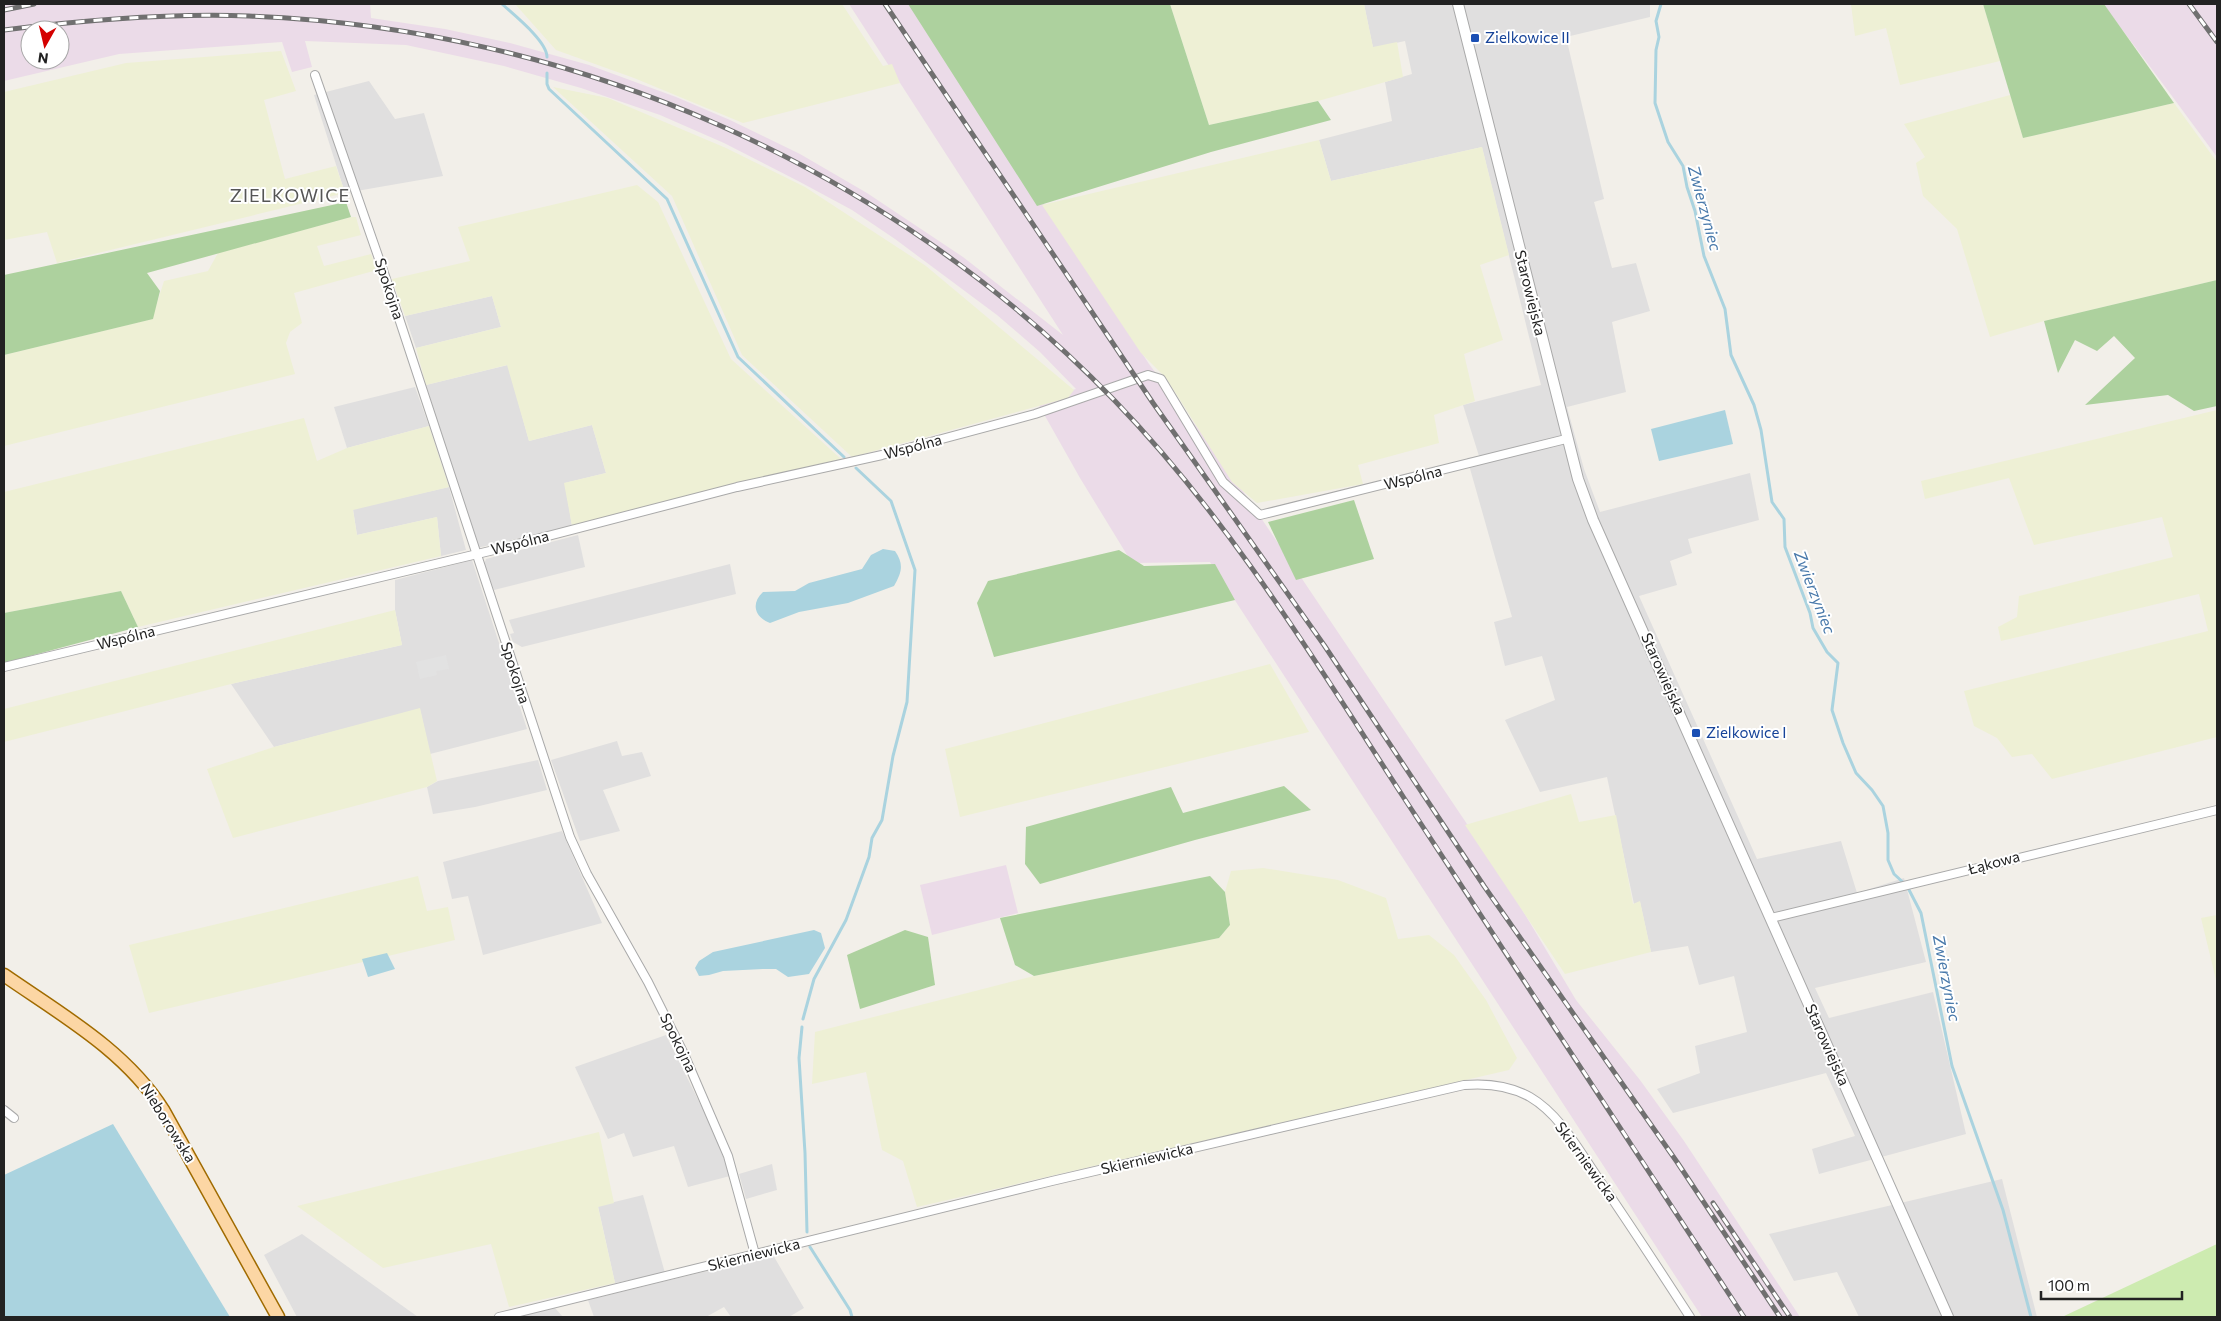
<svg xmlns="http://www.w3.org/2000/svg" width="2221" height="1321" font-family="Commissioner,sans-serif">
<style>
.residential{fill:#e0dfdf}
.industrial{fill:#ebdbe8;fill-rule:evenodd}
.farmland{fill:#eef0d5}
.grass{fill:#cdebb0}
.forest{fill:#add19e}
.parking{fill:#e2e2e2}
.water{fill:#aad3df}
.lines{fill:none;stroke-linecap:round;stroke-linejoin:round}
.stream{stroke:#aad3df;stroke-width:3}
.minor-casing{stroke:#a9a9a9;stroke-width:10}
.tertiary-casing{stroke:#a9a9a9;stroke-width:12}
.primary-casing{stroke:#a06b00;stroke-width:15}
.minor{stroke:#fff;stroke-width:8}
.tertiary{stroke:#fff;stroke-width:10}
.primary{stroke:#fcd6a4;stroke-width:12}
.rail-casing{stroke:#707070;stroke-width:5}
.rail{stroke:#fff;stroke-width:3;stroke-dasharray:9;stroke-linecap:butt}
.transit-dot{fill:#1a4fb4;stroke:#fff;stroke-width:2}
.labels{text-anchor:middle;stroke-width:4;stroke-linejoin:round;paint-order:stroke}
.transit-label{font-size:15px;fill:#164399;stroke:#fff;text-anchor:start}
.street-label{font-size:15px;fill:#222;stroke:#fff}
.water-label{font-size:16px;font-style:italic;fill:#4a7aab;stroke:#fff}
.quarter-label{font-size:18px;letter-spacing:1px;fill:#555;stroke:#fff}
</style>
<rect width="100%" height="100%" fill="#f2efe9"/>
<g class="residential">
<polygon points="1364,4 1650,4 1650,17 1566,37 1604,199 1594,202 1612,268 1636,263 1650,311 1612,322 1626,392 1567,407 1584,469 1600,512 1750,473 1759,520 1688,539 1692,553 1670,561 1677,585 1639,596 1757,859 1841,841 1857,893 1904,878 1926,962 1815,988 1829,1018 1933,992 1966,1134 1819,1174 1812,1149 1855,1136 1826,1073 1673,1113 1657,1089 1700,1073 1695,1046 1747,1032 1734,976 1699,985 1688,946 1651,952 1640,902 1634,904 1607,777 1540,792 1505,720 1555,700 1542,656 1505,666 1494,622 1512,617 1467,458 1479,456 1463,405 1541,385 1482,147 1331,181 1319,140 1392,121 1385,82 1412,74 1405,41 1373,48"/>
<polygon points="369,81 395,119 424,113 443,176 345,193 314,95"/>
<polygon points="492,296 501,327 416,348 405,316"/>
<polygon points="508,365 529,441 592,425 606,473 565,483 572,526 477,548 426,385"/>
<polygon points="415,387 429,426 347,448 334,407"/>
<polygon points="449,487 466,550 441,556 437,517 357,535 353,509"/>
<polygon points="578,535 585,567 494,590 484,564 486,559"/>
<polygon points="472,560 527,729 430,754 420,709 274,747 231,684 402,645 395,610 395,580"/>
<polygon points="730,564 736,594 522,647 513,642 510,634 514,633 509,620"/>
<polygon points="617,741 622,756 642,752 651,776 603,790 620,831 580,841 551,760"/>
<polygon points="538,760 547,790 475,807 433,814 427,787 438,781"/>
<polygon points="562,831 602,923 483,955 468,896 452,899 443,862"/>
<polygon points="666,1035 714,1132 730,1176 688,1187 674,1146 633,1157 624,1133 608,1139 575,1067"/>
<polygon points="772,1164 777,1190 746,1199 739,1174"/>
<polygon points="2002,1179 2037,1317 1859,1317 1837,1272 1794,1281 1769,1234"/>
<polygon points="643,1195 665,1273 615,1283 598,1206"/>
<polygon points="302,1234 418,1317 297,1317 264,1255"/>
<polygon points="773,1255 804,1308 789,1317 731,1317 724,1307 706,1317 594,1317 588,1300"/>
<polygon points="554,1307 563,1317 514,1317"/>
</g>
<g class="industrial">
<path d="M4,4H370L371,18L445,29L510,43L589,65L676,97L730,120L800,154L867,193L963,257L1063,335L849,4H913L1149,364L1222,460L1502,876L1576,1000L1640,1080L1684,1141L1800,1317H1702L1210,562L1132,563L1080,478L1036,400L1076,389L1040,352L997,315L895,239L852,210L800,182L724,143L660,115L581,88L504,66L406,45L305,41L312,67L292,72L282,42L119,54L4,81ZM30,30H60V60H30Z"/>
<polygon points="2103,4 2217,4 2217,157 2169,92"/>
<polygon points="1006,865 1018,913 932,935 920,885"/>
</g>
<g class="farmland">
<polygon points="515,4 842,4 883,66 892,64 900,83 743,123 634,78 556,50"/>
<polygon points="1170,4 1364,4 1373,47 1397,42 1403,77 1318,101 1209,125"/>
<polygon points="1851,4 1983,4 2000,61 1900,85 1886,28 1855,36"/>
<polygon points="281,51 296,91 264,100 285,179 336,166 345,193 57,263 47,232 4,240 4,92 126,63"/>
<polygon points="553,87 608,98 726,148 805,187 926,266 1074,390 1068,398 852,457 742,355 672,196"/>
<polygon points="2010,95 2023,138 2174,103 2217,162 2217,280 2044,321 1990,337 1957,229 1923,196 1916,163 1925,157 1904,124"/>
<polygon points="1319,140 1331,181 1482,147 1509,255 1480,265 1503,340 1464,354 1475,401 1434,415 1439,443 1358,465 1363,484 1257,503 1232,482 1166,378 1141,353 1042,205"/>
<polygon points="637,185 658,202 731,359 841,459 572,526 564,483 606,473 592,425 529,441 507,365 426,385 416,348 501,327 492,296 405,316 392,279 470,261 458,227"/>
<polygon points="351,217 356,217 361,235 317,246 324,266 371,254 377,270 294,293 302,323 290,332 286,343 295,374 4,446 4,355 152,319 164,281 208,271 218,253"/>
<polygon points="2217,410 2217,737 2052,779 2032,754 2012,757 1997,738 1974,726 1964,691 2208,631 2199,594 2001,641 1998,627 2017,617 2019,596 2173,557 2162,517 2034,545 2009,478 1925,499 1921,481"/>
<polygon points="304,418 317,461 347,448 429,426 449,487 353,510 357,535 437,517 441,556 138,627 121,591 4,613 4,492"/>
<polygon points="395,610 402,645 231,684 4,742 4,709"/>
<polygon points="1270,664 1309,732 960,817 945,749"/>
<polygon points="420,708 437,781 427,787 233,838 207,769 274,747"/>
<polygon points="1571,794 1579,822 1616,815 1633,904 1640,901 1651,952 1565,974 1465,825"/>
<polygon points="1263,868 1338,880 1386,898 1398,939 1429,935 1454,955 1486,1000 1517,1058 1509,1070 917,1207 903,1161 882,1150 866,1072 812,1084 815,1032 1034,976 1219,938 1230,925 1225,892 1231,871"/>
<polygon points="418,876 427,911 448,907 455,940 149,1013 129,945"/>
<polygon points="2217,915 2217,984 2201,918"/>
<polygon points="599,1132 614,1203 598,1207 615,1283 509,1307 491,1244 383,1268 297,1206"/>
</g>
<polygon class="grass" points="2217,1244 2217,1317 2062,1317"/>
<g class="forest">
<polygon points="908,4 1170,4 1209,125 1318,101 1331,120 1211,152 1037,206"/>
<polygon points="1983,4 2104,4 2174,103 2023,138"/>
<polygon points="346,202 351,217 147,273 160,291 153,319 4,355 4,275"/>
<polygon points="2217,280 2217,406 2194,411 2168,395 2085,405 2135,358 2114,336 2097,351 2075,340 2058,373 2044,321"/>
<polygon points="1354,500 1374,559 1296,580 1268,522"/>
<polygon points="1119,550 1144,566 1215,564 1235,600 994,657 977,603 988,581"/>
<polygon points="121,591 138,627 4,663 4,613"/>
<polygon points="1284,786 1311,810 1195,840 1040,884 1025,864 1026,827 1171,787 1183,813"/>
<polygon points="1210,876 1225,892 1230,925 1219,938 1034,976 1015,965 1000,918"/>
<polygon points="905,930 928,937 935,985 860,1009 847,955"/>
</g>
<polygon class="parking" points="446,655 449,669 436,671 437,675 420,679 416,662"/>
<g class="water">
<polygon points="1725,410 1733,444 1659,461 1651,429"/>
<path d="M883,549L895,551C904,564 902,572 894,586L848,603L799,612L770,623C754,617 751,603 763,592L795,591L809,583L862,569L871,555Z"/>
<polygon points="814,930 821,933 825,948 809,974 788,977 776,969 763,969 723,971 709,975 699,976 695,968 699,961 713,952"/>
<polygon points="387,953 395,969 368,977 362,959"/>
<polygon points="113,1124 230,1317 4,1317 4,1175"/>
</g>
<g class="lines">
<g class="stream">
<path d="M502,4C514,15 547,41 547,57"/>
<polyline points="1661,4 1656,21 1659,37 1656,50 1655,103 1668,142 1683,166 1687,187 1695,211 1704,256 1725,309 1731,355 1754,405 1761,430 1772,502 1784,519 1785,547 1810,613 1813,628 1827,652 1838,663 1832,710 1843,743 1856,773 1872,790 1883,806 1888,833 1888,860 1894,874 1907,886 1921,913 1952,1066 2003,1210 2031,1317"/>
<polyline points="547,73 547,84 549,89 667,199 738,357 844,457"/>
<polyline points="803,1019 814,979 846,920 869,857 872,838 882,820 893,756 907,702 915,570 891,501 856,468"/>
<polyline points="802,1027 799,1058 805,1153 807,1232"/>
<polyline points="810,1247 850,1310 852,1317"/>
</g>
<defs>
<g id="minor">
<polyline points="315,75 385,276 570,837 587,874 648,982 684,1054 728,1156 755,1254"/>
<polyline points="4,667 494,550 737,487 882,455 1035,414 1148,375 1161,379 1223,482 1260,515 1566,439"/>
<polyline points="1771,918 2217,810"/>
<polyline points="4,1110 14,1118"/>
<path d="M499,1317L1052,1181L1464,1085C1487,1083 1509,1085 1530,1097C1559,1114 1577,1147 1596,1175C1628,1222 1659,1269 1690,1317"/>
</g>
<polyline id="tertiary" points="1458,4 1578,479 1593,520 1948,1317"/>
<path id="primary" d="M4,975C60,1014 125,1050 163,1110L278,1317"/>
</defs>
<use href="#minor" class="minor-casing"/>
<use href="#tertiary" class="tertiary-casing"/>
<use href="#primary" class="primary-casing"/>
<use href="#minor" class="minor"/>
<use href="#tertiary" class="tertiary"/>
<use href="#primary" class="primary"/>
<defs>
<g id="rail">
<polyline points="885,4 1153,403 1324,645 1484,886 1677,1162 1780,1317"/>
<polyline points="2189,4 2217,42"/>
<polyline points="4,10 34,4"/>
<path d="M4,30C85,20 167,13 249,16C574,28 890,167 1115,401C1230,520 1315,661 1404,798C1518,971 1631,1144 1744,1317"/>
<polyline points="1713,1203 1790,1317"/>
</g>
</defs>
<use href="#rail" class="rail-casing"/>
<use href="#rail" class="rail"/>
</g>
<g class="transit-dot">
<rect x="1470" y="33" width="10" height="10" rx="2.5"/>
<rect x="1691" y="728" width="10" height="10" rx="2.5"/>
</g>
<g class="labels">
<g class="transit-label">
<text x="1485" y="43">Zielkowice II</text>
<text x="1706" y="738">Zielkowice I</text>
</g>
<g class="street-label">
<text transform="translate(389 289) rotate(72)" y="5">Spokojna</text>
<text transform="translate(1530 293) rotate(76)" y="5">Starowiejska</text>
<text transform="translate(913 447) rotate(-15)" y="5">Wspólna</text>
<text transform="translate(1413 478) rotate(-14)" y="5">Wspólna</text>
<text transform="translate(520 543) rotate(-14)" y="5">Wspólna</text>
<text transform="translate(126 638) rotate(-14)" y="5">Wspólna</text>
<text transform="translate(515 673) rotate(72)" y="5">Spokojna</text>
<text transform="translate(1663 674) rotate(66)" y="5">Starowiejska</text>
<text transform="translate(1994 863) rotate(-15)" y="5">Łąkowa</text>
<text transform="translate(678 1043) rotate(64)" y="5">Spokojna</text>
<text transform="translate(1827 1045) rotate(66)" y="5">Starowiejska</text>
<text transform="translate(168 1123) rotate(58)" y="5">Nieborowska</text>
<text transform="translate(1147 1159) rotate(-13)" y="5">Skierniewicka</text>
<text transform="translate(1586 1162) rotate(54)" y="5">Skierniewicka</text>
<text transform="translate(754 1255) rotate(-14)" y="5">Skierniewicka</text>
</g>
<g class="water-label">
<text transform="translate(1705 208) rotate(75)" y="6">Zwierzyniec</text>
<text transform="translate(1815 592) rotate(69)" y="6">Zwierzyniec</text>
<text transform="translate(1947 978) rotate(79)" y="6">Zwierzyniec</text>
</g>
<g class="quarter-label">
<text x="290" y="202">ZIELKOWICE</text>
</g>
</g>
<rect width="2221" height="1321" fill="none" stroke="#222222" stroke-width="10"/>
<g transform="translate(45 45) rotate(188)"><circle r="24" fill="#ffffff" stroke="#a7a7a7"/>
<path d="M0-4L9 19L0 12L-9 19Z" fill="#d40000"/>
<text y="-8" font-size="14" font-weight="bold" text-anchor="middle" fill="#222222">N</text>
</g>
<path d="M2041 1291v8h141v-8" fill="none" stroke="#222222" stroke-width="2.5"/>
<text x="2048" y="1291" font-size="15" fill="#222222" stroke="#ffffff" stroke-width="4" paint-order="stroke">100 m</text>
</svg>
